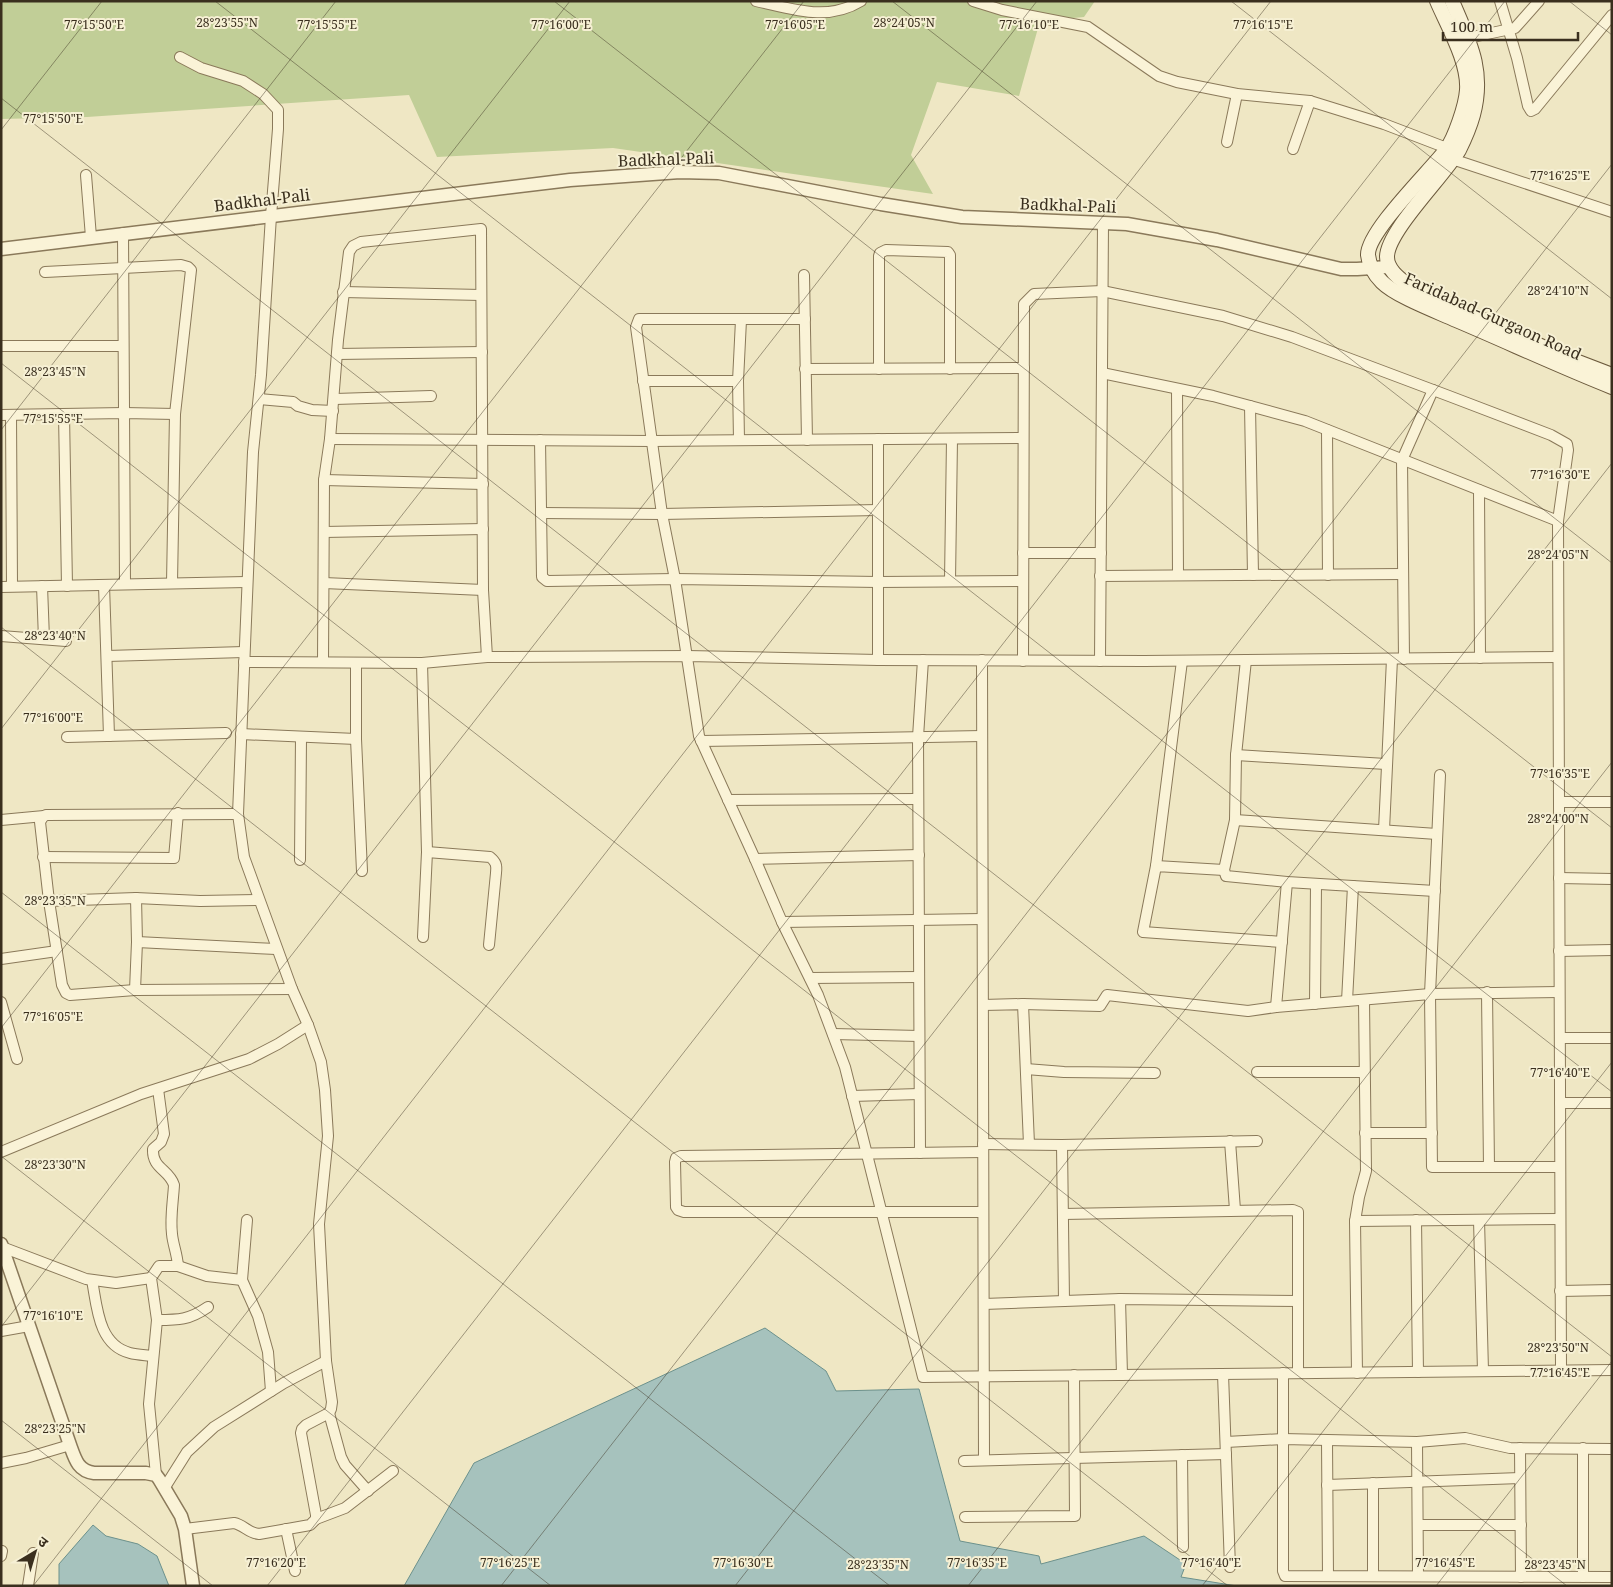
<svg xmlns="http://www.w3.org/2000/svg" width="1613" height="1587" font-family="'Noto Serif','Noto Sans Devanagari',serif">
<style>
.green{fill:#c1ce97}
.water{fill:#a6c2bd;stroke:#6c918c}
.lines{fill:none;stroke-linecap:round;stroke-linejoin:round}
.minor-casing{stroke:#8a795a;stroke-width:12}
.tertiary-casing{stroke:#8a795a;stroke-width:15}
.secondary-casing{stroke:#6c5a3d;stroke-width:16}
.minor{stroke:#faf3d7;stroke-width:10}
.tertiary{stroke:#faf3d7;stroke-width:12}
.secondary{stroke:#faf3d7;stroke-width:14}
.ticks{fill:none;stroke:#3a2f1e;stroke-width:1;stroke-opacity:0.45}
.labels{text-anchor:middle;stroke-width:4;stroke-linejoin:round;paint-order:stroke}
.street-label{font-size:16px;fill:#3a2f1e;stroke:#f6f0d4}
.ticks-label{font-size:12px;text-anchor:middle;fill:#3a2f1e;stroke:#f6f0d4;stroke-width:4;stroke-linejoin:round;paint-order:stroke}
</style>
<rect width="100%" height="100%" fill="#efe7c4"/>
<polygon class="green" points="1,1 1095,1 1084,17 1040,21 1019,96 937,82 911,155 933,194 613,148 437,157 409,95 87,117 1,119"/>
<g class="water">
<polygon points="765,1328 826,1371 836,1391 919,1389 960,1541 1039,1556 1041,1564 1144,1536 1186,1564 1181,1577 1237,1586 404,1586 474,1463"/>
<polygon points="93,1525 106,1536 138,1544 157,1556 169,1586 59,1586 59,1564"/>
</g>
<g class="lines">
<defs>
<g id="minor">
<path d="M756,1C793,9 827,22 861,1"/>
<polyline points="973,1 1002,10 1088,27 1159,76 1177,82 1237,94 1310,101 1384,124 1452,150"/>
<polyline points="1500,1 1517,58 1528,106 1531,111 1535,109 1612,15"/>
<polyline points="1468,38 1515,28 1539,1"/>
<path d="M180,57L201,68L243,81L263,94L278,110V129L271,216L261,375L253,452L238,814L244,857L292,989L308,1025L321,1062L325,1090L328,1136L319,1224L326,1361L332,1402L331,1409L329,1413L306,1425L302,1429L301,1433L316,1515V1519L310,1525L259,1534C248,1533 244,1525 234,1523L185,1529"/>
<polyline points="1227,142 1237,94"/>
<polyline points="1293,149 1310,101"/>
<polyline points="1452,159 1612,212"/>
<polyline points="86,175 91,237"/>
<polyline points="123,233 125,584"/>
<polyline points="45,272 181,265 188,267 191,270 175,414 172,583"/>
<polyline points="804,275 807,440"/>
<polyline points="343,292 481,295"/>
<polyline points="805,319 639,319 636,327 662,514 675,579 699,736 755,859 782,922 818,995 845,1067 923,1377 1612,1370"/>
<polyline points="1,346 123,346"/>
<polyline points="337,354 482,352"/>
<polyline points="805,369 1024,368"/>
<polyline points="879,369 879,256 880,253 886,250 948,252 950,255 950,369"/>
<polyline points="1102,373 1213,396 1305,421 1558,521"/>
<polyline points="643,381 738,381"/>
<polyline points="1177,389 1178,575"/>
<polyline points="259,399 293,402 298,406 312,410 333,411"/>
<polyline points="335,399 431,396"/>
<polyline points="1250,406 1253,575"/>
<polyline points="64,414 67,586"/>
<polyline points="1,415 124,413 175,414"/>
<polyline points="11,415 12,586"/>
<polyline points="1327,430 1328,575"/>
<polyline points="330,439 652,441 1023,438"/>
<polyline points="540,440 542,577 547,581 675,579 878,582 1023,581"/>
<polyline points="739,440 738,381 741,320"/>
<polyline points="324,480 483,484"/>
<polyline points="1479,490 1480,658"/>
<polyline points="541,513 662,514 878,510"/>
<polyline points="324,532 483,529"/>
<polyline points="1023,553 1101,553"/>
<polyline points="1100,576 1403,574"/>
<polyline points="950,581 952,439"/>
<polyline points="324,583 483,590"/>
<polyline points="104,585 109,736"/>
<polyline points="42,586 44,639"/>
<polyline points="1,587 246,582"/>
<polyline points="1,636 66,641"/>
<polyline points="107,656 244,652"/>
<polyline points="1404,659 1402,460 1433,390"/>
<polyline points="878,660 878,439"/>
<polyline points="982,660 984,1460"/>
<polyline points="1246,660 1236,755 1235,820 1224,870 1226,876 1287,882 1435,891"/>
<polyline points="1023,661 1024,304 1034,294 1102,291 1223,316 1292,337 1449,396 1551,435 1567,444 1568,450 1558,521 1561,1371"/>
<polyline points="1100,661 1103,223"/>
<polyline points="244,662 422,663 487,657 687,656 878,660 1144,661 1558,657"/>
<polyline points="323,662 324,480 330,439 338,340 349,252 353,246 361,242 481,229 483,590 487,657"/>
<polyline points="356,663 356,739 362,871"/>
<polyline points="422,663 427,852 423,937"/>
<polyline points="241,734 356,739"/>
<polyline points="67,737 226,733"/>
<polyline points="701,741 982,736"/>
<polyline points="1236,755 1386,764"/>
<polyline points="1440,775 1430,994 1432,1167 1560,1167"/>
<polyline points="728,800 918,799"/>
<polyline points="1559,802 1612,802"/>
<polyline points="1,820 44,816"/>
<polyline points="1235,820 1437,834"/>
<polyline points="1384,830 1392,659"/>
<path d="M427,852L490,857C496,862 497,865 496,873L489,945"/>
<polyline points="43,857 174,858 178,813"/>
<polyline points="755,859 919,855"/>
<polyline points="300,860 301,737"/>
<polyline points="1156,866 1182,661"/>
<polyline points="1224,870 1156,866 1143,932 1282,942"/>
<polyline points="1559,878 1612,879"/>
<polyline points="259,900 200,901 136,898 49,901 62,985 66,993 70,995 135,990 292,989"/>
<polyline points="49,901 40,822 43,817 46,815 238,814"/>
<polyline points="782,922 982,919"/>
<polyline points="137,942 276,949"/>
<polyline points="1559,951 1612,950"/>
<polyline points="1,959 57,951"/>
<polyline points="810,978 919,977"/>
<polyline points="135,990 137,942 136,898"/>
<polyline points="1487,992 1489,1167"/>
<polyline points="1347,1001 1353,886"/>
<polyline points="1,1002 17,1059"/>
<polyline points="1023,1004 1100,1006 1107,995 1248,1011 1276,1007 1430,994 1559,992"/>
<polyline points="1315,1004 1316,884"/>
<polyline points="983,1005 1023,1004 1029,1144"/>
<polyline points="1276,1007 1287,882"/>
<polyline points="833,1034 919,1036"/>
<polyline points="1560,1038 1612,1038"/>
<polyline points="1026,1069 1064,1072 1155,1073"/>
<polyline points="1257,1072 1364,1072"/>
<path d="M158,1089L164,1134L161,1142L153,1149C152,1169 169,1169 174,1185C173,1202 170,1218 172,1234C173,1245 177,1253 178,1266"/>
<polyline points="852,1096 919,1094"/>
<polyline points="1560,1103 1612,1103"/>
<polyline points="1365,1133 1432,1133"/>
<polyline points="1230,1141 1235,1210"/>
<polyline points="983,1144 1062,1145 1257,1141"/>
<polyline points="1062,1145 1064,1301"/>
<polyline points="1,1152 141,1094 249,1059 278,1044 308,1025"/>
<polyline points="983,1152 681,1156 676,1158 675,1162 676,1207 678,1210 684,1212 983,1212"/>
<polyline points="920,1153 918,737 923,660"/>
<polyline points="1063,1214 1293,1210 1298,1212 1298,1373"/>
<polyline points="247,1220 242,1280 258,1316 268,1352 271,1391"/>
<polyline points="1416,1220 1418,1372"/>
<polyline points="1479,1220 1483,1371"/>
<polyline points="1355,1221 1560,1219"/>
<polyline points="2,1247 86,1279 116,1283 151,1278"/>
<path d="M92,1280C97,1306 98,1345 130,1353C137,1355 146,1355 153,1356"/>
<polyline points="1560,1291 1612,1290"/>
<polyline points="1120,1299 1122,1375"/>
<polyline points="984,1304 1120,1299 1298,1301"/>
<path d="M157,1320C179,1320 189,1320 208,1307"/>
<polyline points="1,1331 29,1326"/>
<polyline points="1283,1373 1283,1571 1285,1576 1612,1577"/>
<polyline points="1357,1373 1355,1221 1359,1197 1366,1171 1364,1000"/>
<polyline points="1223,1374 1230,1567"/>
<polyline points="329,1413 341,1457 345,1465 368,1491"/>
<polyline points="1327,1441 1328,1576"/>
<polyline points="1226,1442 1283,1439 1417,1442 1465,1438 1510,1448 1612,1449"/>
<polyline points="1417,1442 1418,1576"/>
<polyline points="1520,1448 1521,1577"/>
<polyline points="1583,1448 1583,1577"/>
<polyline points="1182,1455 1183,1547"/>
<polyline points="964,1461 1226,1454"/>
<polyline points="1,1463 26,1458 70,1445"/>
<polyline points="156,1475 149,1404 157,1320 151,1278 159,1266 178,1266 207,1276 242,1280"/>
<polyline points="1327,1485 1520,1478"/>
<polyline points="165,1487 187,1452 214,1427 284,1383 326,1361"/>
<polyline points="965,1517 1075,1516 1074,1375"/>
<polyline points="316,1519 345,1508 393,1471"/>
<polyline points="1418,1525 1521,1525"/>
<polyline points="286,1529 295,1571"/>
<polyline points="1,1556 2,1551"/>
<polyline points="1373,1576 1373,1483"/>
<polyline points="28,1586 33,1553"/>
</g>
<g id="tertiary">
<polyline points="1,249 570,180 680,172 719,173 881,204 962,217 1127,224 1217,240 1341,269 1357,269 1388,267"/>
<path d="M1,1244L70,1445C75,1459 78,1471 94,1473H146L156,1475L159,1479L181,1516L185,1529L193,1586"/>
</g>
<g id="secondary">
<path d="M1437,1C1448,27 1469,62 1467,90C1466,105 1455,138 1446,150C1430,171 1367,232 1368,255C1369,265 1375,275 1382,282C1396,296 1436,311 1456,320C1508,342 1559,366 1612,387"/>
<path d="M1452,1C1469,41 1485,70 1473,115C1470,126 1464,140 1459,150C1444,176 1387,231 1387,257C1387,270 1400,279 1409,286L1565,357L1612,375"/>
</g>
</defs>
<use href="#minor" class="minor-casing"/>
<use href="#tertiary" class="tertiary-casing"/>
<use href="#secondary" class="secondary-casing"/>
<use href="#minor" class="minor"/>
<use href="#tertiary" class="tertiary"/>
<use href="#secondary" class="secondary"/>
</g>
<path class="ticks" d="M215,1L1612,1092M554,1L1612,828M892,1L1612,563M1231,1L1612,299M1569,1L1612,35M1,98L1612,1357M1,130L102,1M1,363L1567,1586M1,430L336,1M1,627L1228,1586M1,729L570,1M1,892L890,1586M1,1028L804,1M1,1156L551,1586M1,1327L1037,1M1,1420L213,1586M33,1586L1271,1M267,1586L1505,1M501,1586L1612,164M735,1586L1612,463M968,1586L1612,762M1202,1586L1612,1062M1436,1586L1612,1361"/>
<g class="labels">
<g class="street-label">
<text transform="translate(666 159) rotate(-2)" y="6">Badkhal-Pali</text>
<text transform="translate(262 200) rotate(-7)" y="6">Badkhal-Pali</text>
<text transform="translate(1068 205) rotate(2)" y="6">Badkhal-Pali</text>
<text transform="translate(1493 316) rotate(24)" y="6">Faridabad-Gurgaon Road</text>
</g>
</g>
<g class="ticks-label">
<text x="227" y="27">28°23'55"N</text>
<text x="904" y="27">28°24'05"N</text>
<text x="94" y="29">77°15'50"E</text>
<text x="327" y="29">77°15'55"E</text>
<text x="561" y="29">77°16'00"E</text>
<text x="795" y="29">77°16'05"E</text>
<text x="1029" y="29">77°16'10"E</text>
<text x="1263" y="29">77°16'15"E</text>
<text x="53" y="123">77°15'50"E</text>
<text x="1560" y="180">77°16'25"E</text>
<text x="1558" y="295">28°24'10"N</text>
<text x="55" y="376">28°23'45"N</text>
<text x="53" y="423">77°15'55"E</text>
<text x="1560" y="479">77°16'30"E</text>
<text x="1558" y="559">28°24'05"N</text>
<text x="55" y="640">28°23'40"N</text>
<text x="53" y="722">77°16'00"E</text>
<text x="1560" y="778">77°16'35"E</text>
<text x="1558" y="823">28°24'00"N</text>
<text x="55" y="905">28°23'35"N</text>
<text x="53" y="1021">77°16'05"E</text>
<text x="1560" y="1077">77°16'40"E</text>
<text x="55" y="1169">28°23'30"N</text>
<text x="53" y="1320">77°16'10"E</text>
<text x="1558" y="1352">28°23'50"N</text>
<text x="1560" y="1377">77°16'45"E</text>
<text x="55" y="1433">28°23'25"N</text>
<text x="276" y="1567">77°16'20"E</text>
<text x="510" y="1567">77°16'25"E</text>
<text x="743" y="1567">77°16'30"E</text>
<text x="977" y="1567">77°16'35"E</text>
<text x="1211" y="1567">77°16'40"E</text>
<text x="1445" y="1567">77°16'45"E</text>
<text x="878" y="1569">28°23'35"N</text>
<text x="1555" y="1569">28°23'45"N</text>
</g>
<rect width="1613" height="1587" fill="none" stroke="#3a2f1e" stroke-width="5"/>
<g transform="translate(35 1552) rotate(38)" stroke="#f6f0d4" stroke-width="4" paint-order="stroke">
<path d="M0-4L9 19L0 12L-9 19Z" fill="#3a2f1e"/>
<text y="-8" font-size="14" font-weight="bold" text-anchor="middle" fill="#3a2f1e">उ</text>
</g>
<path d="M1443 32v8h135v-8" fill="none" stroke="#3a2f1e" stroke-width="2.5"/>
<text x="1450" y="32" font-size="15" fill="#3a2f1e" stroke="#f6f0d4" stroke-width="4" paint-order="stroke">100 m</text>
</svg>
